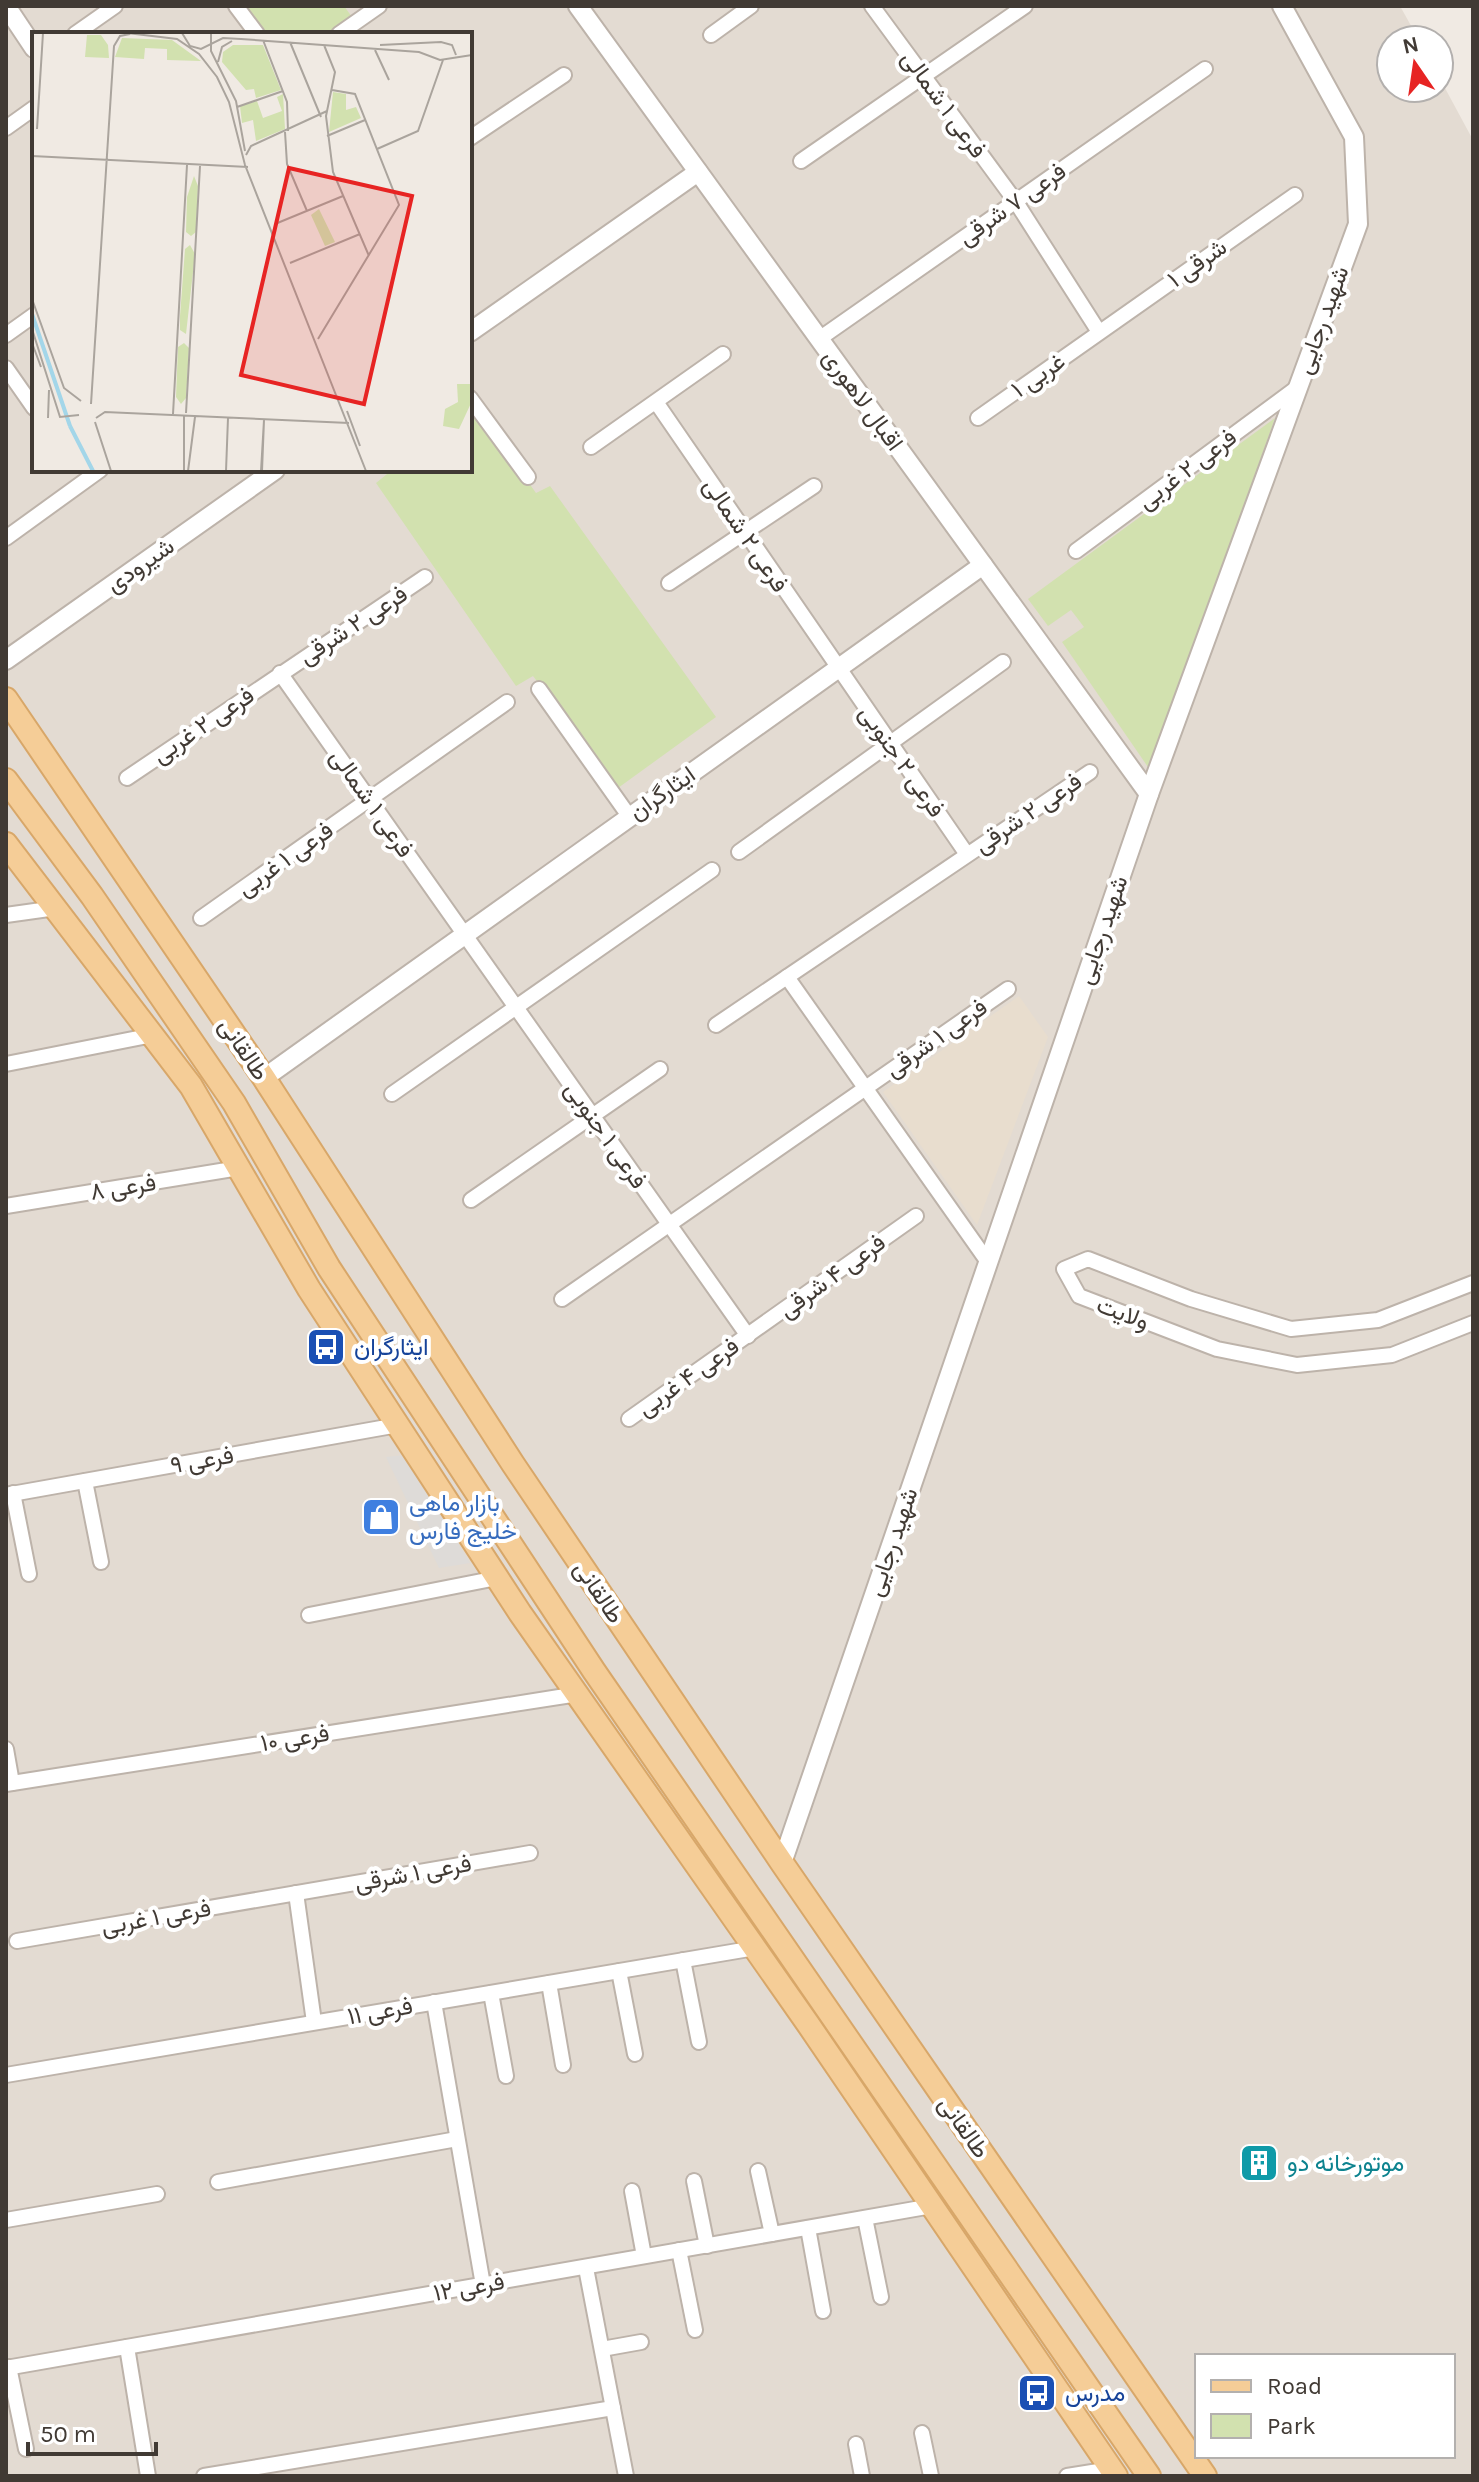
<svg xmlns="http://www.w3.org/2000/svg" width="1479" height="2482" font-family="Karla,Vazirmatn,sans-serif">
<style>
.residential{fill:#e3dbd2;fill-rule:evenodd}
.education{fill:#e8ddce}
.green{fill:#d2e1af}
.parking{fill:#dedbd8}
.lines{fill:none;stroke-linecap:round;stroke-linejoin:round}
.minor-casing{stroke:#bdb3aa;stroke-width:18}
.tertiary-casing{stroke:#bdb3aa;stroke-width:22}
.primary-casing{stroke:#d8a769;stroke-width:26}
.minor{stroke:#fff;stroke-width:14}
.tertiary{stroke:#fff;stroke-width:18}
.primary{stroke:#f5cd97;stroke-width:22}
.labels{text-anchor:middle;stroke-width:8;stroke-linejoin:round;paint-order:stroke}
.street-label{font-size:24px;fill:#413a34;stroke:#fff}
.transit-label{font-size:24px;fill:#164399;stroke:#fff;text-anchor:start}
.shop-label{font-size:24px;fill:#366cbe;stroke:#fff;text-anchor:start}
.culture-label{font-size:24px;fill:#0d838f;stroke:#fff;text-anchor:start}
.inset-river{fill:none;stroke:#a3d6e9;stroke-width:4}
.inset-road{fill:none;stroke:#aaa49d;stroke-width:2}
.view{fill:#e72423;fill-opacity:0.15;stroke:#e72423;stroke-width:4}
.inset-edge{fill:none;stroke:#413a34;stroke-width:4}
</style>
<rect width="100%" height="100%" fill="#f0eae3"/>
<path class="residential" d="M6,6H1400L1419,40H1391V88H1439V77L1473,140V2476H6ZM34,34H470V470H34ZM1197,2356H1453V2456H1197Z"/>
<polygon class="education" points="1019,996 1048,1037 977,1225 883,1092"/>
<g class="green">
<polygon points="246,6 344,6 352,17 328,34 265,34"/>
<polygon points="470,401 536,493 550,486 716,717 618,788 533,676 516,686 376,483 392,470 470,470"/>
<polygon points="1275,418 1150,770 1062,642 1084,627 1071,610 1048,626 1028,599"/>
</g>
<polygon class="parking" points="405,1455 470,1563 439,1568 386,1457"/>
<g class="lines">
<defs>
<g id="minor">
<polyline points="236,6 257,34"/>
<polyline points="872,6 1016,202 1099,332"/>
<polyline points="75,34 115,6"/>
<polyline points="339,34 379,6"/>
<polyline points="711,35 751,6"/>
<polyline points="6,128 34,108"/>
<polyline points="470,138 564,75"/>
<polyline points="801,161 1025,6"/>
<polyline points="6,335 34,315"/>
<polyline points="819,339 1205,69"/>
<polyline points="6,368 34,408"/>
<polyline points="470,398 528,477"/>
<polyline points="656,402 966,853"/>
<polyline points="978,418 1295,195"/>
<polyline points="591,447 723,354"/>
<polyline points="6,538 100,470"/>
<polyline points="1076,551 1298,387"/>
<polyline points="669,583 814,486"/>
<polyline points="280,673 748,1336"/>
<polyline points="539,689 629,816"/>
<polyline points="127,778 425,577"/>
<polyline points="739,852 1003,662"/>
<polyline points="6,915 56,908"/>
<polyline points="201,918 507,702"/>
<polyline points="787,977 988,1262"/>
<polyline points="716,1025 1090,772"/>
<polyline points="6,1064 153,1035"/>
<polyline points="392,1094 712,870"/>
<polyline points="471,1200 660,1069"/>
<polyline points="6,1206 239,1168"/>
<polyline points="1473,1283 1378,1320 1291,1329 1191,1299 1088,1259 1064,1269 1079,1296 1217,1349 1297,1365 1392,1355 1473,1323"/>
<polyline points="562,1299 1008,989"/>
<polyline points="629,1419 916,1216"/>
<polyline points="85,1481 101,1562"/>
<polyline points="13,1493 29,1574"/>
<polyline points="6,1495 398,1425"/>
<polyline points="309,1615 497,1578"/>
<polyline points="6,1749 12,1783"/>
<polyline points="6,1784 578,1694"/>
<polyline points="296,1893 314,2022"/>
<polyline points="17,1941 530,1853"/>
<polyline points="683,1960 699,2042"/>
<polyline points="619,1971 635,2054"/>
<polyline points="549,1983 563,2065"/>
<polyline points="491,1993 506,2076"/>
<polyline points="434,2002 483,2285"/>
<polyline points="6,2075 755,1948"/>
<polyline points="758,2171 772,2234"/>
<polyline points="694,2181 707,2246"/>
<polyline points="218,2182 457,2139"/>
<polyline points="632,2191 644,2256"/>
<polyline points="865,2218 881,2297"/>
<polyline points="6,2220 157,2194"/>
<polyline points="808,2228 823,2311"/>
<polyline points="679,2250 695,2330"/>
<polyline points="586,2268 626,2476"/>
<polyline points="127,2347 148,2476"/>
<polyline points="602,2349 641,2342"/>
<polyline points="9,2367 26,2449"/>
<polyline points="6,2368 932,2206"/>
<polyline points="922,2433 931,2476"/>
<polyline points="856,2444 862,2476"/>
<polyline points="204,2476 613,2408"/>
<polyline points="1067,2476 1111,2469"/>
</g>
<g id="tertiary">
<polyline points="6,6 34,48"/>
<polyline points="578,6 1149,794"/>
<polyline points="470,332 698,172"/>
<polyline points="6,660 275,470"/>
<polyline points="264,1078 983,565"/>
<polyline points="782,1863 1149,794 1358,224 1354,137 1282,6"/>
</g>
<g id="primary">
<polyline points="6,699 264,1078 513,1464 782,1863 1205,2476"/>
<polyline points="6,780 92,896 234,1103 329,1268 594,1671 1149,2476"/>
<polyline points="6,844 191,1086 309,1289 520,1613 808,2024 1116,2476"/>
</g>
</defs>
<use href="#minor" class="minor-casing"/>
<use href="#tertiary" class="tertiary-casing"/>
<use href="#primary" class="primary-casing"/>
<use href="#minor" class="minor"/>
<use href="#tertiary" class="tertiary"/>
<use href="#primary" class="primary"/>
</g>
<defs>
<symbol id="bus-square" viewBox="-11 -11 22 22"><rect x="-9" y="-9" width="18" height="18" rx="4" fill="#1a4fb4" stroke="#fff"/><path d="M-5-6H5V4H4V6H2V4H-2V6H-4V4H-5ZM-3.5-4V0h7V-4ZM-3.5 1.2v1.5H-2V1.2ZM2 1.2v1.5H3.5V1.2Z" fill="#fff"/></symbol>
<symbol id="shop-square" viewBox="-11 -11 22 22"><rect x="-9" y="-9" width="18" height="18" rx="4" fill="#3f7fe0" stroke="#fff"/><path d="M-5-2.5h2.3a2.7 3.5 0 0 1 5.4 0H5L5.5 6h-11ZM-1.5-2.5h3a1.5 2.3 0 0 0-3 0Z" fill="#fff"/></symbol>
<symbol id="building-square" viewBox="-11 -11 22 22"><rect x="-9" y="-9" width="18" height="18" rx="4" fill="#0f9aa8" stroke="#fff"/><path d="M-4-6H4V6H1V3H-1V6H-4ZM-2.5-4.3h1.7v1.8h-1.7ZM.8-4.3h1.7v1.8H.8ZM-2.5-1h1.7V.8h-1.7ZM.8-1h1.7V.8H.8Z" fill="#fff"/></symbol>
</defs>
<g fill-rule="evenodd">
<use href="#bus-square" x="304" y="1325" width="44" height="44"/>
<use href="#shop-square" x="359" y="1495" width="44" height="44"/>
<use href="#building-square" x="1237" y="2141" width="44" height="44"/>
<use href="#bus-square" x="1015" y="2371" width="44" height="44"/>
</g>
<g class="labels">
<g class="street-label">
<text transform="translate(944 104) rotate(54)" y="8">فرعی ۱ شمالی</text>
<text transform="translate(1012 204) rotate(-35)" y="8">فرعی ۷ شرقی</text>
<text transform="translate(1197 263) rotate(-35)" y="8">۱ شرقی</text>
<text transform="translate(1322 320) rotate(-70)" y="8">شهید رجایی</text>
<text transform="translate(1038 375) rotate(-35)" y="8">۱ غربی</text>
<text transform="translate(863 400) rotate(54)" y="8">اقبال لاهوری</text>
<text transform="translate(1187 469) rotate(-37)" y="8">فرعی ۲ غربی</text>
<text transform="translate(746 535) rotate(56)" y="8">فرعی ۲ شمالی</text>
<text transform="translate(140 565) rotate(-35)" y="8">شیرودی</text>
<text transform="translate(353 625) rotate(-33)" y="8">فرعی ۲ شرقی</text>
<text transform="translate(203 725) rotate(-34)" y="8">فرعی ۲ غربی</text>
<text transform="translate(902 761) rotate(55)" y="8">فرعی ۲ جنوبی</text>
<text transform="translate(662 793) rotate(-35)" y="8">ایثارگران</text>
<text transform="translate(372 803) rotate(55)" y="8">فرعی ۱ شمالی</text>
<text transform="translate(1028 813) rotate(-34)" y="8">فرعی ۲ شرقی</text>
<text transform="translate(285 859) rotate(-35)" y="8">فرعی ۱ غربی</text>
<text transform="translate(1102 930) rotate(-71)" y="8">شهید رجایی</text>
<text transform="translate(936 1038) rotate(-35)" y="8">فرعی ۱ شرقی</text>
<text transform="translate(244 1049) rotate(56)" y="8">طالقانی</text>
<text transform="translate(606 1135) rotate(55)" y="8">فرعی ۱ جنوبی</text>
<text transform="translate(123 1187) rotate(-9)" y="8">فرعی ۸</text>
<text transform="translate(832 1276) rotate(-36)" y="8">فرعی ۴ شرقی</text>
<text transform="translate(1123 1313) rotate(21)" y="8">ولایت</text>
<text transform="translate(688 1377) rotate(-35)" y="8">فرعی ۴ غربی</text>
<text transform="translate(202 1460) rotate(-10)" y="8">فرعی ۹</text>
<text transform="translate(892 1542) rotate(-71)" y="8">شهید رجایی</text>
<text transform="translate(599 1592) rotate(56)" y="8">طالقانی</text>
<text transform="translate(295 1738) rotate(-9)" y="8">فرعی ۱۰</text>
<text transform="translate(413 1873) rotate(-10)" y="8">فرعی ۱ شرقی</text>
<text transform="translate(156 1917) rotate(-10)" y="8">فرعی ۱ غربی</text>
<text transform="translate(380 2011) rotate(-10)" y="8">فرعی ۱۱</text>
<text transform="translate(964 2127) rotate(55)" y="8">طالقانی</text>
<text transform="translate(469 2287) rotate(-10)" y="8">فرعی ۱۲</text>
</g>
<g class="transit-label">
<text x="354" y="1355">ایثارگران</text>
<text x="1065" y="2401">مدرس</text>
</g>
<g class="shop-label">
<text x="409" y="1511">بازار ماهی<tspan x="409" dy="28">خلیج فارس</tspan></text>
</g>
<g class="culture-label">
<text x="1287" y="2171">موتورخانه دو</text>
</g>
</g>
<g transform="translate(32 32)">
<rect width="440" height="440" fill="#f0eae3"/>
<path d="M55,3H69L76,13L77,26L53,25ZM90,6L140,8L169,29L135,28V17L113,16L112,27L83,25ZM201,13H231L249,58L224,66L222,57L214,58L190,30L191,20ZM301,60L314,62V78L324,75L329,86L297,100ZM251,62L253,97L224,109L221,88L210,91L208,74L225,69L231,86L250,79L245,65ZM162,144L166,154L164,200L159,204L154,200L155,165ZM287,177L303,210L293,214L279,183ZM158,213L163,222L154,302L148,298V284L153,217ZM152,311L157,316L154,366L149,372L144,365L146,315ZM425,352H440V369L427,397L411,394L413,377L426,370Z" fill="#d2e1af"/>
<path class="inset-river" d="M0,282L38,394M38,394L61,439"/>
<path class="inset-road" d="M95,1L145,7L167,22L185,45L197,70L213,133L334,439M150,1L158,14L169,17L191,6L209,7L387,20L408,28L440,23M179,1V19L204,69L213,119M231,8L255,70L256,99M258,10L289,85M292,13L303,40L294,84L301,140L337,224M348,13L409,10L420,13L424,23M343,18L357,48M186,30L190,15L200,9M205,75L251,59M5,97L11,1M253,100L255,132L275,179M295,104L333,88M345,117L386,99L411,28M214,123L219,114L295,79M0,124L216,135M243,192L311,164M258,231L328,202M0,267L32,356L49,369M0,297L28,385L47,383M286,307L367,173L323,62L300,58M0,311L9,335M59,372L82,14L88,4L98,2M315,379L328,414M154,381L168,134M141,382L155,133M152,384V439M16,386L17,358M64,386L73,380L317,391M63,390L79,439M156,439L163,385M194,439L196,386M229,439L232,388L230,439"/>
<path class="view" d="M257,136L380,164L332,372L209,343Z"/>
<rect width="440" height="440" class="inset-edge"/>
</g>
<rect width="1479" height="2482" fill="none" stroke="#413a34" stroke-width="16"/>
<rect x="1195" y="2354" width="260" height="104" fill="#ffffff" stroke="#b3b0ae" stroke-width="2"/>
<rect x="1211" y="2380" width="40" height="12" fill="#f5cd97" stroke="#b3b0ae" stroke-width="2"/>
<text x="1267" y="2394" font-size="24" fill="#413a34">Road</text>
<rect x="1211" y="2414" width="40" height="24" fill="#d2e1af" stroke="#b3b0ae" stroke-width="2"/>
<text x="1267" y="2434" font-size="24" fill="#413a34">Park</text>
<g transform="translate(1415 64) rotate(347)"><circle r="38" fill="#ffffff" stroke="#b3b0ae" stroke-width="2"/>
<path d="M0-6L14 30L0 20L-14 30Z" fill="#e72423"/>
<text y="-12" font-size="22" font-weight="bold" text-anchor="middle" fill="#413a34">N</text>
</g>
<path d="M28 2442v12h128v-12" fill="none" stroke="#413a34" stroke-width="4"/>
<text x="40" y="2442" font-size="24" fill="#413a34" stroke="#ffffff" stroke-width="6" paint-order="stroke">50 m</text>
</svg>
